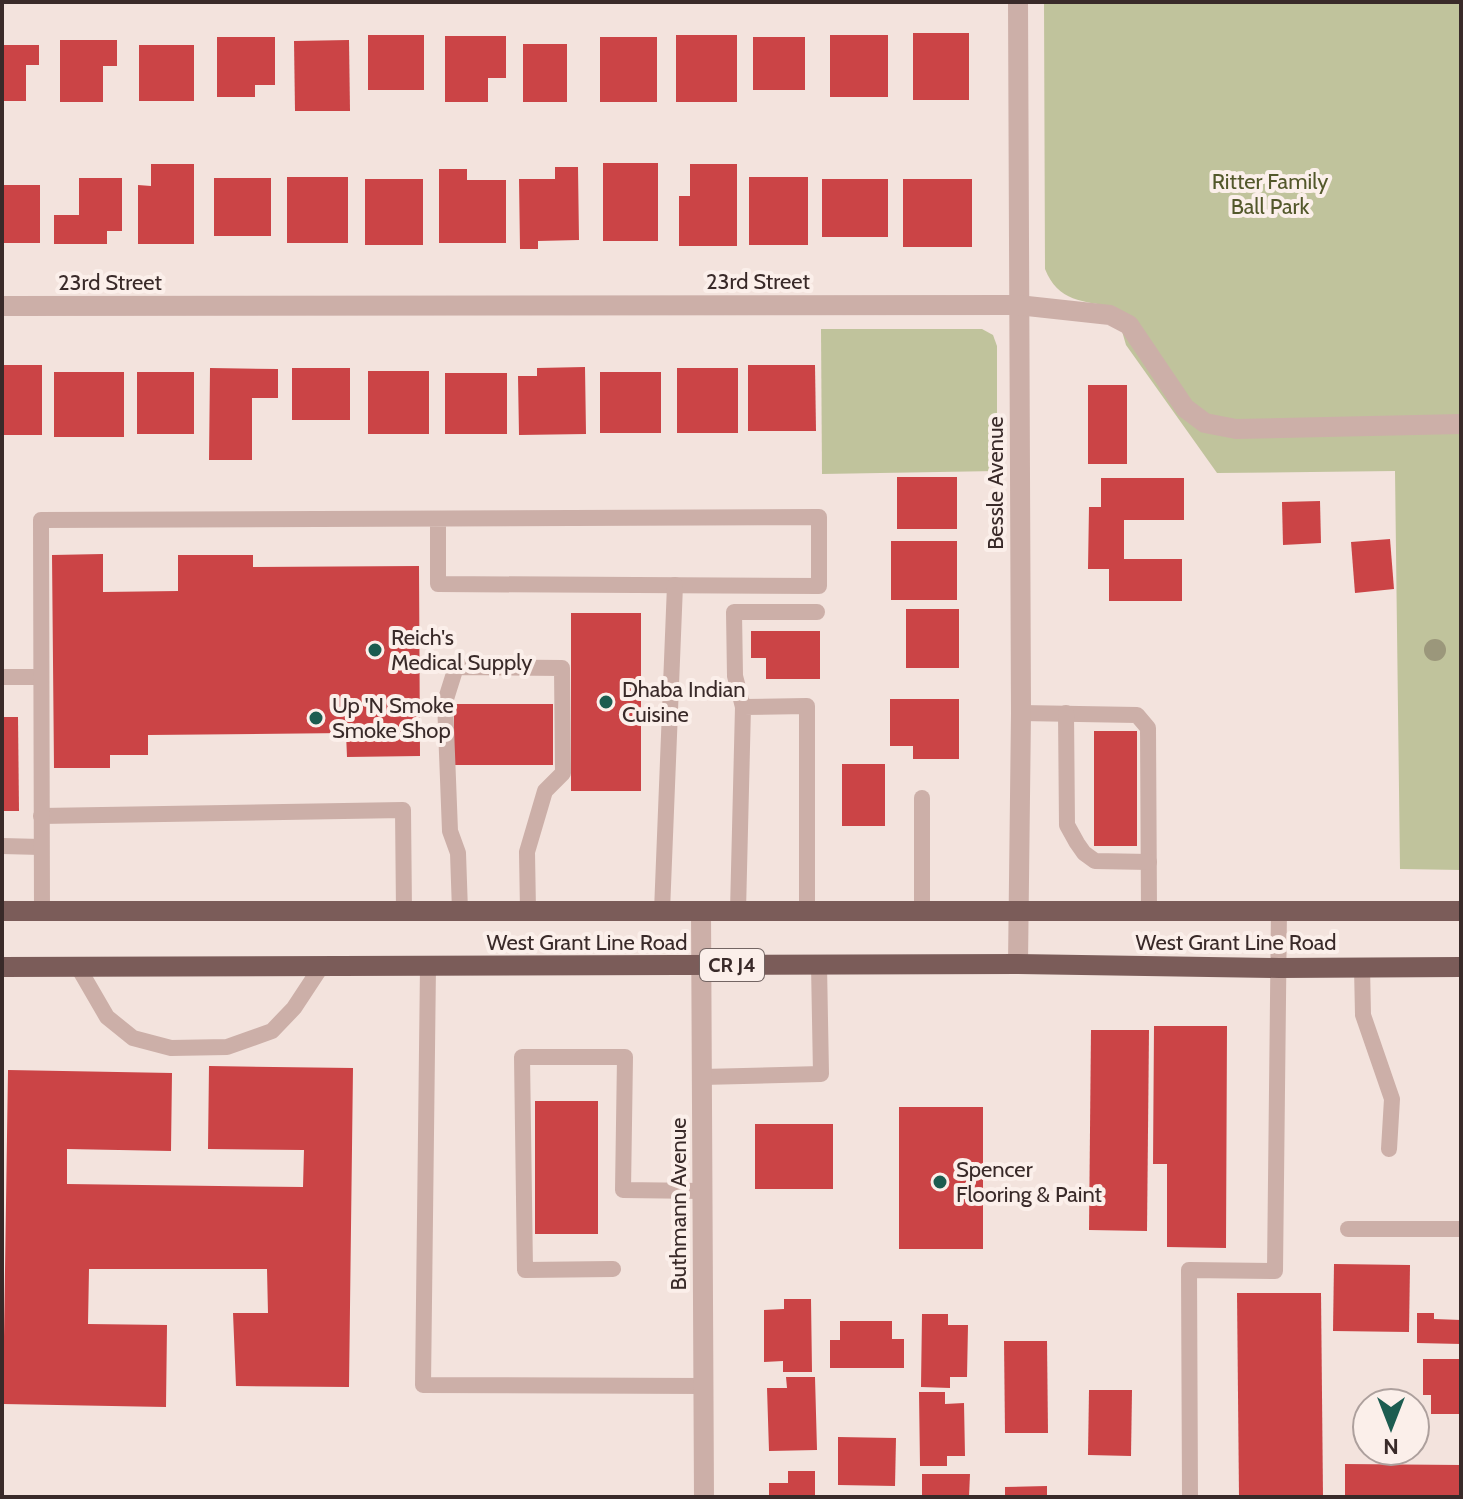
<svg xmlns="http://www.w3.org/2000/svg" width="1463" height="1499" font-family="Cabin,sans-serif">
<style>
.green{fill:#c0c39c}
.building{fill:#cb4446}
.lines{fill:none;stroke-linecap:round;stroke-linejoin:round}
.lane{stroke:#ccafa8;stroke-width:16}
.street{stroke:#ccafa8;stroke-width:20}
.primary{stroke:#7b5c59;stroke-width:20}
.tree{fill:#9b977b}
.poi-dot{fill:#1c5c50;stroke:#fbefea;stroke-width:3}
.labels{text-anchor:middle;stroke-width:8;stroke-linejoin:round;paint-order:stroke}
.shield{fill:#fbefea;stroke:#736563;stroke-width:2}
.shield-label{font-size:20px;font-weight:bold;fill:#392a29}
.park-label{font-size:22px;fill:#53582b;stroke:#fbefea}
.street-label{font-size:22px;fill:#392a29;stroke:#fbefea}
.poi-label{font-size:22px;fill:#392a29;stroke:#fbefea;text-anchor:start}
</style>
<rect width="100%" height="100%" fill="#f3e3dd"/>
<g class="green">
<path d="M1044,2H1461V870L1400,869L1395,471L1217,473L1126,345L1115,307C1083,301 1058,302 1045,269Z"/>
<polygon points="821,329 982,329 993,335 997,346 997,471 822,474"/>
</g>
<g class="building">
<rect x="913" y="33" width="56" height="67"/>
<rect x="368" y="35" width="56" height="55"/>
<rect x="676" y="35" width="61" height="67"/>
<rect x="830" y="35" width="58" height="62"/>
<polygon points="445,36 506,36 506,78 488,78 488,102 445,102"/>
<polygon points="217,37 275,37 275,85 255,85 255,97 217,97"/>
<rect x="600" y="37" width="57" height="65"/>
<rect x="753" y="37" width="52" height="53"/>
<polygon points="60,40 117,40 117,66 103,66 103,102 60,102"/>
<polygon points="349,40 350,111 295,111 294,41"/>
<rect x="523" y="44" width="44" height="58"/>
<polygon points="2,45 39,45 39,65 26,65 26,101 2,101"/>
<rect x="139" y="45" width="55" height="56"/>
<rect x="603" y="163" width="55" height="78"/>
<polygon points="151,164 194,164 194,244 138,244 138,185 151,186"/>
<polygon points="690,164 737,164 737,246 679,246 679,196 690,196"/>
<polygon points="555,167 578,167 579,240 538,241 538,249 520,249 519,179 555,179"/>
<polygon points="439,169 467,169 467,180 506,180 506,243 439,243"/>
<rect x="287" y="177" width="61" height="66"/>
<rect x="749" y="177" width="59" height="68"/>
<polygon points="79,178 122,178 122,231 107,231 107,244 54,244 54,215 79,215"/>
<rect x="214" y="178" width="57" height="58"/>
<rect x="365" y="179" width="58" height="66"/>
<rect x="822" y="179" width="66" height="58"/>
<rect x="903" y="179" width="69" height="68"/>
<rect x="2" y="185" width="38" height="58"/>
<rect x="2" y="365" width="40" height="70"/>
<polygon points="748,365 815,365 816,431 748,431"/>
<polygon points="585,367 586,434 519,435 518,376 537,376 537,368"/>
<polygon points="210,368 278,369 278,398 252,398 252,460 209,460"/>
<rect x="292" y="368" width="58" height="52"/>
<rect x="677" y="368" width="61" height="65"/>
<rect x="368" y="371" width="61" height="63"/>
<rect x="54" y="372" width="70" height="65"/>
<rect x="137" y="372" width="57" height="62"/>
<rect x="600" y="372" width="61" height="61"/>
<rect x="445" y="373" width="62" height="61"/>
<rect x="1088" y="385" width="39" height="79"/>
<rect x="897" y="477" width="60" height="52"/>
<polygon points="1101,478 1184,478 1184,520 1124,520 1124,559 1182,559 1182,601 1109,601 1109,569 1088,569 1089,507 1101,507"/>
<polygon points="1320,501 1321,543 1283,545 1282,502"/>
<polygon points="1390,539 1394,589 1355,593 1351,542"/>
<rect x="891" y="541" width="66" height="59"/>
<polygon points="103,554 103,592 178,591 178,555 253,555 253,567 419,566 420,756 347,757 346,733 148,735 148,755 110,755 110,768 54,768 52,555"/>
<rect x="906" y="609" width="53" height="59"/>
<rect x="571" y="613" width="70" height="178"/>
<polygon points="751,631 820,631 820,679 766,679 766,658 751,658"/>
<polygon points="890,699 959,699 959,759 913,759 913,746 890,746"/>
<rect x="454" y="704" width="99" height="61"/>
<polygon points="2,717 18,717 19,811 2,811"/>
<rect x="1094" y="731" width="43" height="115"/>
<rect x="842" y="764" width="43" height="62"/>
<polygon points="1154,1026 1227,1026 1226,1248 1167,1247 1167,1164 1153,1164"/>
<polygon points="1091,1030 1149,1030 1147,1231 1089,1230"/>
<polygon points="209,1066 353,1068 349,1387 236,1386 233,1313 268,1313 267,1269 89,1269 88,1324 167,1325 166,1407 3,1404 8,1070 172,1073 171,1151 67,1149 67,1184 303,1187 304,1150 208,1149"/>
<rect x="535" y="1101" width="63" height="133"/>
<rect x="899" y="1107" width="84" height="142"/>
<rect x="755" y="1124" width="78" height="65"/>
<polygon points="1334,1264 1410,1265 1409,1332 1333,1331"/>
<polygon points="1237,1293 1321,1293 1323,1497 1239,1497"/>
<polygon points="784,1299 811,1299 812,1372 783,1372 783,1361 764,1362 764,1310 784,1309"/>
<polygon points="1417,1313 1434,1313 1434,1319 1461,1320 1461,1344 1417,1343"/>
<polygon points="922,1314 948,1314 948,1325 968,1325 967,1377 950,1377 950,1388 921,1387"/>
<polygon points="840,1321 892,1321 892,1339 904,1339 904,1368 830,1368 830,1340 840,1340"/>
<polygon points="1004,1341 1047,1341 1048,1433 1005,1433"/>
<polygon points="1423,1359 1461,1359 1461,1414 1431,1414 1431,1395 1423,1395"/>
<polygon points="786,1377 815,1377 817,1450 769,1451 767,1388 787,1388"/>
<polygon points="1089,1390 1132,1390 1131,1456 1088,1455"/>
<polygon points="919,1392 945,1392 945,1404 964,1403 965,1456 947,1456 947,1466 920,1466"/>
<polygon points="838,1437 896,1438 895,1486 838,1485"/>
<polygon points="1345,1464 1461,1465 1461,1497 1345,1497"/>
<polygon points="788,1471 815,1471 815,1497 769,1497 769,1483 788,1483"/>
<polygon points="922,1474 970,1474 969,1497 922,1497"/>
<polygon points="1047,1486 1047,1497 1005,1497 1005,1487"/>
</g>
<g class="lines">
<g class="lane">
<polyline points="2,677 40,677"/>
<polyline points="743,707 735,676 734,612 817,612"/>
<polyline points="1021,713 1137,715 1148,728 1149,910"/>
<polyline points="1066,713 1067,825 1077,843 1084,853 1095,861 1149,862"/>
<polyline points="922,798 922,910"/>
<polyline points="41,816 403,810 404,911"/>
<polyline points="2,846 41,847"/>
<polyline points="42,911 41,520 819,517 819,586 438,584 438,519"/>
<polyline points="460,911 458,853 450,831 445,702 456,667 562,668 563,773 545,791 527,852 528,911"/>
<polyline points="662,911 675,585"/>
<polyline points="738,911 743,707 807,706 807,911"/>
<polyline points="428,966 423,1385 703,1386"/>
<polyline points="78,967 107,1017 133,1038 171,1048 227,1047 272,1031 294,1008 321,967"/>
<polyline points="1362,967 1363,1015 1392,1099 1389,1149"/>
<polyline points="702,1077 821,1074 819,965"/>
<polyline points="1348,1229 1461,1229"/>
<polyline points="613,1269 525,1270 522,1057 625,1057 623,1190 703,1191"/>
<polyline points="1190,1497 1189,1270 1275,1271 1279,909"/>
</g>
<g class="street">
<polyline points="1018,2 1021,713 1018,964"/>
<polyline points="2,306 1018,305 1110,315 1129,325 1185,408 1205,423 1236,429 1461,424"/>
<polyline points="701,911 704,1497"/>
</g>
<g class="primary">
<polyline points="2,911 1461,911"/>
<polyline points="2,967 1018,964 1279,968 1461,967"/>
</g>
</g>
<circle class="tree" cx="1435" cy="650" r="11"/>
<g class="poi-dot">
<circle cx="375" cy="650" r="8"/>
<circle cx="606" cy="702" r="8"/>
<circle cx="316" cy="718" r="8"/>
<circle cx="940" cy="1182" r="8"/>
</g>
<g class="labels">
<rect class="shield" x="700" y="949" width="64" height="32" rx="6"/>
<g class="shield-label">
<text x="732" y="972">CR J4</text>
</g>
<g class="park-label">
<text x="1270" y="189">Ritter Family<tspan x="1270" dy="25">Ball Park</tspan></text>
</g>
<g class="street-label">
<text x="758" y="289">23rd Street</text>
<text x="110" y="290">23rd Street</text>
<text transform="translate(995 483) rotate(-90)" y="8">Bessle Avenue</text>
<text x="587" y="950">West Grant Line Road</text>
<text x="1236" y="950">West Grant Line Road</text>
<text transform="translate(678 1204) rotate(-90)" y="8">Buthmann Avenue</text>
</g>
<g class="poi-label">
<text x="391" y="645">Reich's<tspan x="391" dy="25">Medical Supply</tspan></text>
<text x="622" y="697">Dhaba Indian<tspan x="622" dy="25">Cuisine</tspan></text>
<text x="332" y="713">Up 'N Smoke<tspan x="332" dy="25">Smoke Shop</tspan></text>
<text x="956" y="1177">Spencer<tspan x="956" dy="25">Flooring &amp; Paint</tspan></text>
</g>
</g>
<rect width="1463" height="1499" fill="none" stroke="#392a29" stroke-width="8"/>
<g transform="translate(1391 1427) rotate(180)"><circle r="38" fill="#fbefea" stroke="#ada09d" stroke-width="2"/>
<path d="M0-6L14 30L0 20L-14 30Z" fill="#1c5c50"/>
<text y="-12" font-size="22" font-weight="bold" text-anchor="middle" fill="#392a29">N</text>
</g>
</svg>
